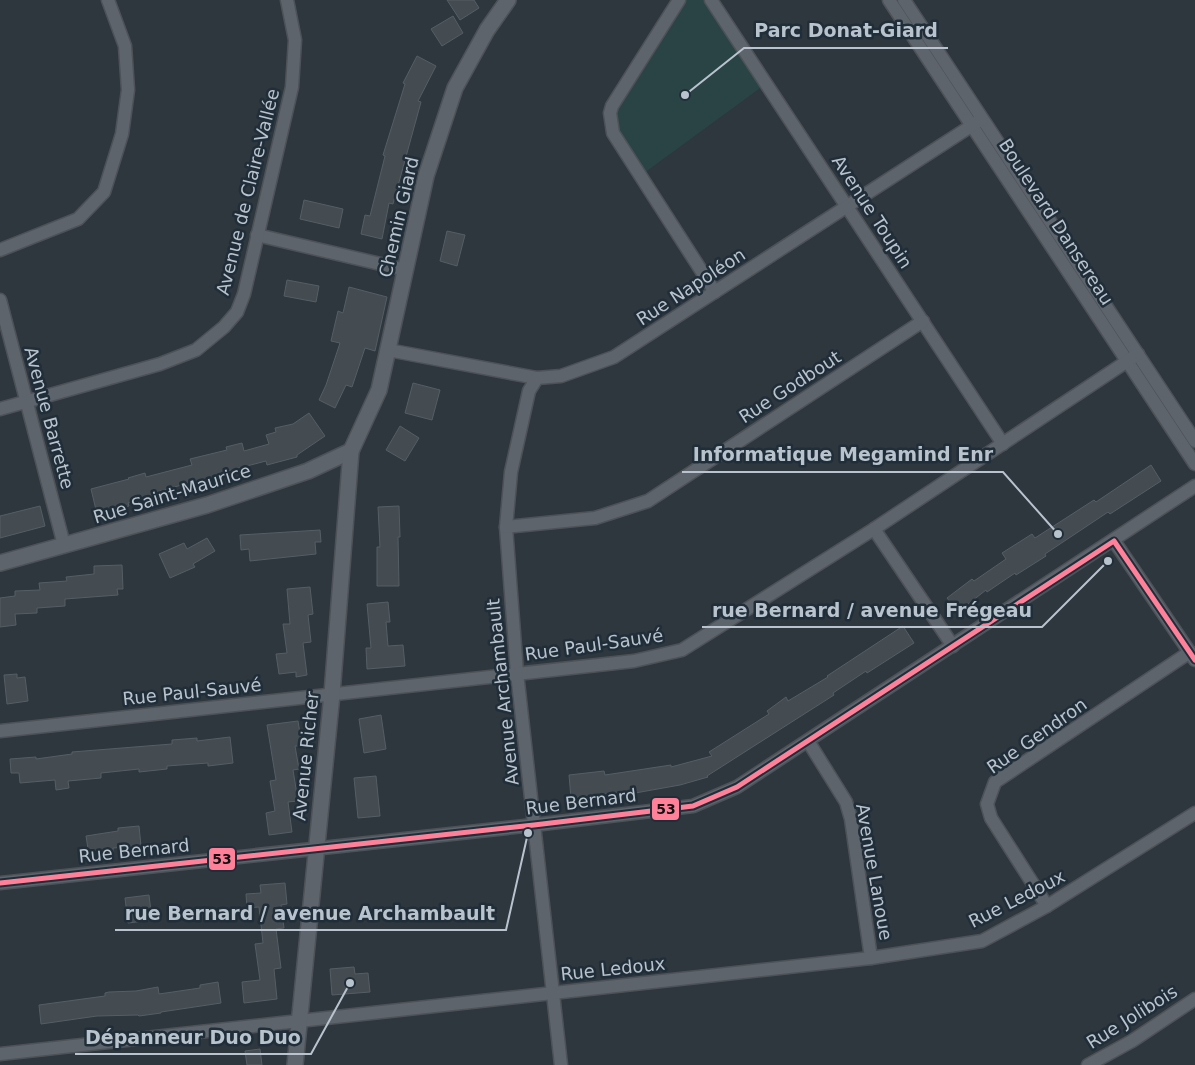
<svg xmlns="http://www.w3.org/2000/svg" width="1195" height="1065" font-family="'DejaVu Sans',sans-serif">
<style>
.park{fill:#2a4445}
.building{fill:#444b51;stroke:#565e65}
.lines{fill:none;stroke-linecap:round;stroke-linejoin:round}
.minor-casing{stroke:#4d5258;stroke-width:15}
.tertiary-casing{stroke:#4d5258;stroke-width:18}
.minor{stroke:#5e646c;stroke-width:12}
.tertiary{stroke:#5e646c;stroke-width:15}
.bus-1-casing{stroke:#202e3a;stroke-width:9}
.bus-1{stroke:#ff8098;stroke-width:5}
.labels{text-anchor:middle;stroke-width:5;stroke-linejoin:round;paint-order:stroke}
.street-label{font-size:18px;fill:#b9c3ce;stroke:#202e3a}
.leader{fill:none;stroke:#b9c3ce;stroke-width:2}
.callout-dot{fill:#b9c3ce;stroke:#202e3a;stroke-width:2}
.callout-label{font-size:19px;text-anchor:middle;font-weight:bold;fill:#b9c3ce;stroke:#202e3a;stroke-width:5;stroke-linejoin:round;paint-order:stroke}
.line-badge{stroke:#202e3a;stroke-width:2}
.pale-badge-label{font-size:14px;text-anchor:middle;font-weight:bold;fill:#111}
</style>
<rect width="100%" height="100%" fill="#2e363e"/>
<polygon class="park" points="679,0 711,0 767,83 640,176 613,133 612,106"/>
<g class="building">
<polygon points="447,0 474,0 479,8 460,20"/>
<polygon points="453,16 463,33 442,46 431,29"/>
<polygon points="417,56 436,66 418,101 421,102 393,204 389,203 382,239 361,234 365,215 370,216 385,156 383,155 405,84 403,83"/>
<polygon points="304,200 343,209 339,228 300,219"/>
<polygon points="447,231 465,235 457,266 440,261"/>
<polygon points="287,280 319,286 316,302 284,296"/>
<polygon points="349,287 387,297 375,351 365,348 352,387 346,385 335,408 319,400 326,385 340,343 331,341 338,311 343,313"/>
<polygon points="413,383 440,390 432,420 405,413"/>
<polygon points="309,413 325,436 297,455 297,457 267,465 266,461 220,473 222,482 197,488 196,481 160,491 161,494 128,503 129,506 97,514 91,489 129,479 128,478 145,473 146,477 192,465 190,459 227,450 226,447 242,443 244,451 262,446 269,444 266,435 276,432 275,428 293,424"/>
<polygon points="400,426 419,438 405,461 386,450"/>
<polygon points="1151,465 1161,481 1110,514 1108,512 1045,554 1046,556 1016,575 1015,573 987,592 986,590 958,612 947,598 972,579 974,581 1006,559 1002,553 1032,534 1035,538 1094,500 1096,502"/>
<polygon points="40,506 45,526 0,538 0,516"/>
<polygon points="399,506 400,537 398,537 399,586 377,586 377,547 380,547 378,507"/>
<polygon points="320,530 321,542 315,542 316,554 250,561 249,549 241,550 240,535"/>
<polygon points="207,538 215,551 193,564 195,567 170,578 159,554 184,543 187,549"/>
<polygon points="122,565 123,589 117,589 118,595 65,599 65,606 37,608 37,613 15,614 16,625 0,627 0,598 15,596 15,591 40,590 39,583 67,581 66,577 94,574 94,566"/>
<polygon points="310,587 313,614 308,615 311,642 303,643 307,675 296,677 296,672 279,674 276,654 287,653 283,624 290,624 287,589"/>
<polygon points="388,602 390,622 386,622 388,646 403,645 405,666 367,669 366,648 371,648 367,604"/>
<polygon points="903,626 914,643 867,673 866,671 833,693 834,695 707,776 708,777 680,785 624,795 624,792 571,798 569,775 604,771 605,775 671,765 671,767 712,756 709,752 769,714 767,711 786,697 788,701 828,677 827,676"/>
<polygon points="17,674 17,678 25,677 28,701 7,704 4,675"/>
<polygon points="381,715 386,749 364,753 359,719"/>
<polygon points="298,721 302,746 295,746 299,769 293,770 298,801 288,802 292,832 269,835 266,813 275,811 270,781 276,780 267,725"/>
<polygon points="230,737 233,763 208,766 208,763 167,766 167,769 139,772 139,769 101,773 101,778 68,781 69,788 56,790 55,780 20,783 19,773 11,773 10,759 36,757 36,759 72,754 72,752 172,744 172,740 197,738 197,741"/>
<polygon points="376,776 380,816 358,818 354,778"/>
<polygon points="139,826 141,846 113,848 113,852 89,855 86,836 118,831 118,828"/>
<polygon points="285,883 287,904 281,905 284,928 276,929 281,968 274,969 277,999 244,1003 242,982 260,980 255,944 263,943 259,907 247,908 246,894 261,893 260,885"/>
<polygon points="149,895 152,920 128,923 125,898"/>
<polygon points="354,967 355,974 368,973 370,992 332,995 330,969"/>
<polygon points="218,982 221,1003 161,1012 161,1013 139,1016 138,1015 97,1016 41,1024 39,1005 105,996 105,993 109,992 136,991 158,987 159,994 200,988 200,985"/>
<polygon points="260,1049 262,1065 247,1065 245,1051"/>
</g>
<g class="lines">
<defs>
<g id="minor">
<polyline points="679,0 612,106 610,113 613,133 715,292"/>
<polyline points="711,0 1003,444"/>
<polyline points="889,0 1195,464"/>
<polyline points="904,0 1195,441"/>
<polyline points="257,235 406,270"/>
<polyline points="0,250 78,219 104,192 122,134 128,90 125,46 108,0"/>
<polyline points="0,300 64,545"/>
<polyline points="388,350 537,378 561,376 614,357 982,119"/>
<polyline points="537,378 529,391 511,472 506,527 517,673 561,1065"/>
<polyline points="0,409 160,364 196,350 224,327 237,312 244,294 292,87 295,40 287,0"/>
<polyline points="506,527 595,518 648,501 923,321"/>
<polyline points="874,529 953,646"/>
<polyline points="1114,541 1195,660"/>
<polyline points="0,731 634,661 682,650 874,529 1138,354"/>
<polyline points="808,741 846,802 851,819 871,958"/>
<polyline points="0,883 534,825 693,806 737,787 1195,486"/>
<polyline points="1047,906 991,818 987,804 995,782 1190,652"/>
<polyline points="0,1054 871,958 982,941 1047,906 1195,813"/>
<polyline points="1088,1065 1132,1041 1195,999"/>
</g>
<g id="tertiary">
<polyline points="0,563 207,505 308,471 351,451"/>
<polyline points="295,1065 332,694 351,451 379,390 426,176 455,88 487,30 508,0"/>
</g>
</defs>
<use href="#minor" class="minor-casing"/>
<use href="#tertiary" class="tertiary-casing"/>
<use href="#minor" class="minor"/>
<use href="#tertiary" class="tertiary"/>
<defs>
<polyline id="bus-1" points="0,883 534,825 693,806 737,787 1114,541 1195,660"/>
</defs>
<use href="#bus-1" class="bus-1-casing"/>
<use href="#bus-1" class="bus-1"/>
</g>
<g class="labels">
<g class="street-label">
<text transform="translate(248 192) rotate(-76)" y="6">Avenue de Claire-Vallée</text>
<text transform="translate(872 212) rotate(57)" y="6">Avenue Toupin</text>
<text transform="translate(399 217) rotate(-77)" y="6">Chemin Giard</text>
<text transform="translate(1056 222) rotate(57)" y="6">Boulevard Dansereau</text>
<text transform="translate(691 287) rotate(-33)" y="6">Rue Napoléon</text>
<text transform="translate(790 387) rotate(-33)" y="6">Rue Godbout</text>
<text transform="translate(49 418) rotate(75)" y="6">Avenue Barrette</text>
<text transform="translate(172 494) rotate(-17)" y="6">Rue Saint-Maurice</text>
<text transform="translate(594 645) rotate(-8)" y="6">Rue Paul-Sauvé</text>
<text transform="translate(192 692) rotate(-6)" y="6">Rue Paul-Sauvé</text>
<text transform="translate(503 692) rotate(-96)" y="6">Avenue Archambault</text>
<text transform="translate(1037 736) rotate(-35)" y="6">Rue Gendron</text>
<text transform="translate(306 756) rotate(-84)" y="6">Avenue Richer</text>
<text transform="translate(581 802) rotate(-7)" y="6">Rue Bernard</text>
<text transform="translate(134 851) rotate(-6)" y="6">Rue Bernard</text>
<text transform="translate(874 872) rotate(80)" y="6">Avenue Lanoue</text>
<text transform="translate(1017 899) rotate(-27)" y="6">Rue Ledoux</text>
<text transform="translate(613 969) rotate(-6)" y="6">Rue Ledoux</text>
<text transform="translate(1132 1017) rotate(-32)" y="6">Rue Jolibois</text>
</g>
</g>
<path class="leader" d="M685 95L744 48H948M1058 534L1003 472H682M1108 561L1042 627H702M528 833L506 930H115M350 983L311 1054H75"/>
<g class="callout-dot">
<circle cx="685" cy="95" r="5"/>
<circle cx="1058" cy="534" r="5"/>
<circle cx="1108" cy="561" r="5"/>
<circle cx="528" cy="833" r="5"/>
<circle cx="350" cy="983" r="5"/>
</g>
<g class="callout-label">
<text x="846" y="37">Parc Donat-Giard</text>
<text x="843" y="461">Informatique Megamind Enr</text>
<text x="872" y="617">rue Bernard / avenue Frégeau</text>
<text x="310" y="920">rue Bernard / avenue Archambault</text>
<text x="193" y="1044">Dépanneur Duo Duo</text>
</g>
<g class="line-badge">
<rect x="651" y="797" width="29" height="24" rx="5" fill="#ff8098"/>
<rect x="208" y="847" width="28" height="24" rx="5" fill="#ff8098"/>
</g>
<g class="pale-badge-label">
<text x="666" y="814">53</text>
<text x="222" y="864">53</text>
</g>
</svg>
